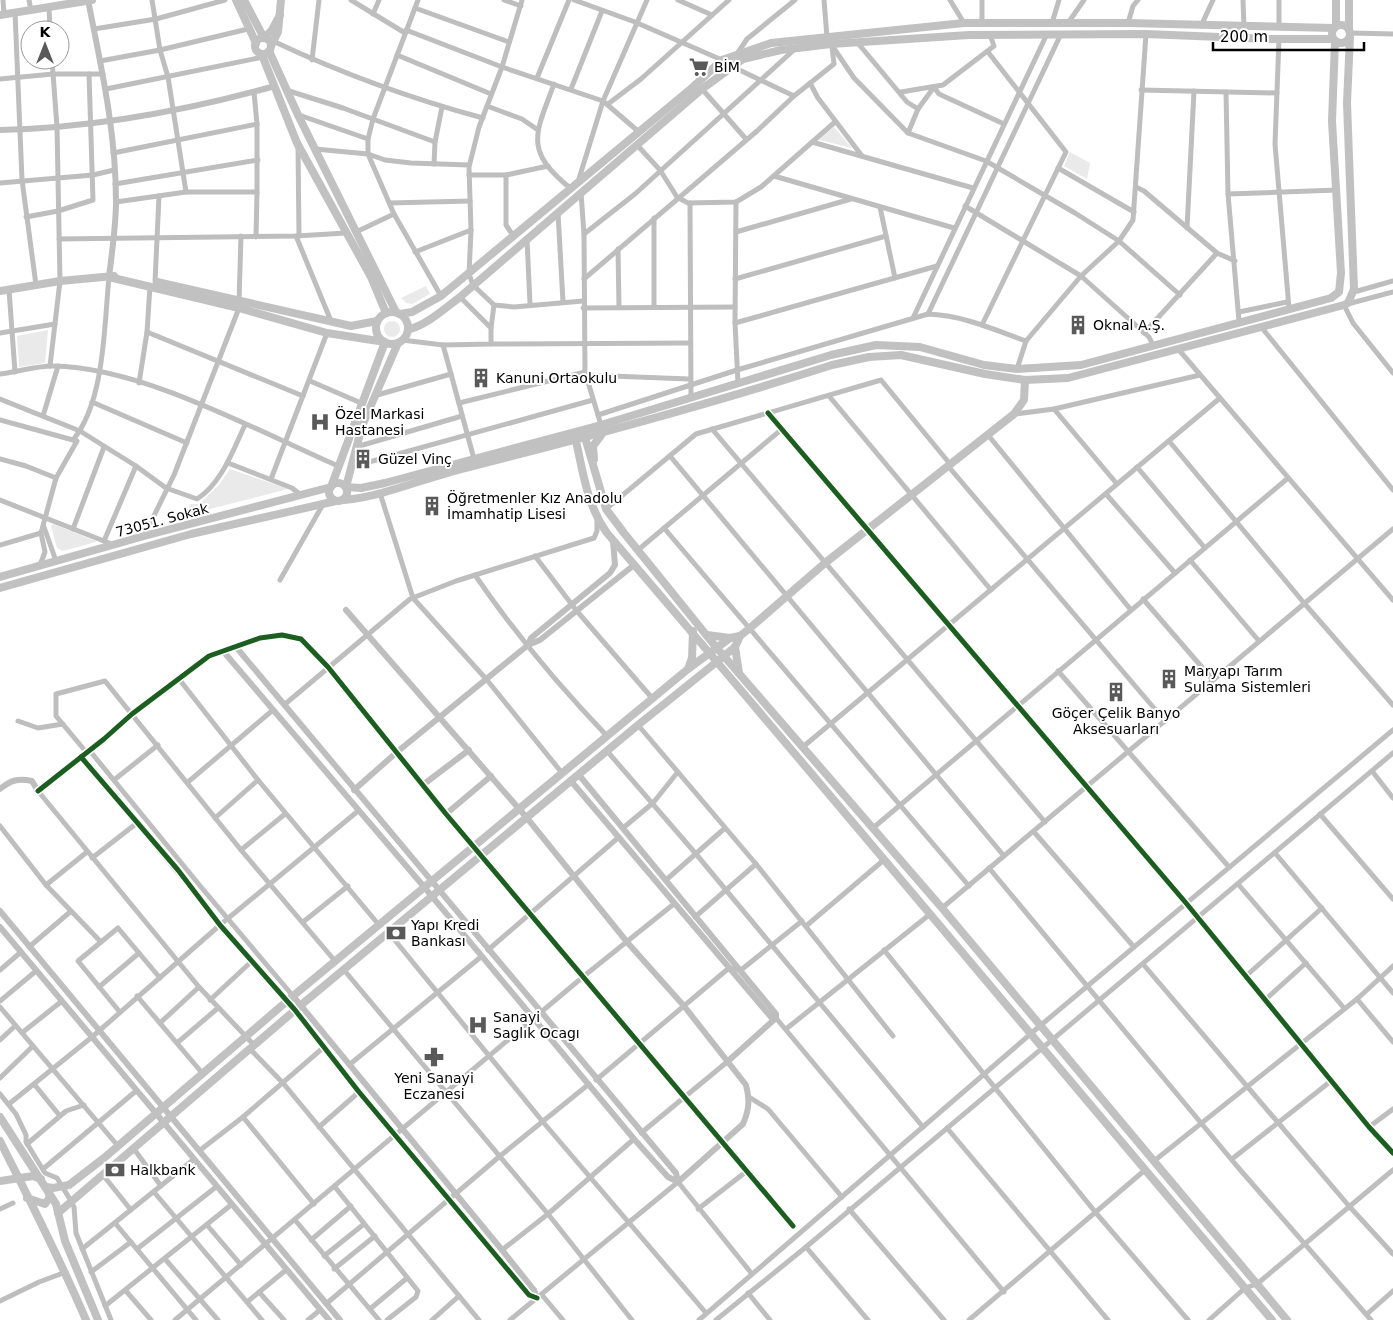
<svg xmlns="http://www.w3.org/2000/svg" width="1393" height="1320" font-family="'DejaVu Sans',sans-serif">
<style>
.green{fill:#eaeaea}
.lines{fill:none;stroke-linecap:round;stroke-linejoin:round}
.minor{stroke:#bebebe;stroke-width:5}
.tertiary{stroke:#bebebe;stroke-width:6}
.secondary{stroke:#c1c1c1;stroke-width:8}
.cycleway-casing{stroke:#fff;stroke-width:8}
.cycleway{stroke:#1b5e20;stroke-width:5}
.labels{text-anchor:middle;stroke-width:4;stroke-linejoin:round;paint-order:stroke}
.poi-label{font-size:14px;fill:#000;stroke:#fff;text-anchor:start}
.street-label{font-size:14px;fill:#000;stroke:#fff}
</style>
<rect width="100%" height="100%" fill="#fff"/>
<g class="green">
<polygon points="834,127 852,148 819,140"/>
<polygon points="1070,152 1090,163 1087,179 1064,166"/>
<polygon points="426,286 430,294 412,304 406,303 401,298"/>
<circle cx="392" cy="329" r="8"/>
<polygon points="48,330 45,363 19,367 17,336"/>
<polygon points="230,469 288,489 194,513 193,517 186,519 190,504 199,504 218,486"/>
<polygon points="53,524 96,541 96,542 63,551 57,548 51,526"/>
</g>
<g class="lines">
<g class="minor">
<polyline points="3,0 4,14"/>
<polyline points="29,0 31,11"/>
<polyline points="152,0 160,50 168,77 186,192 257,192 257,124"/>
<polyline points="351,0 405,33"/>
<polyline points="418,0 373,119 368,139 368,154 394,214 441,296"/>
<polyline points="504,0 521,6"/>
<polyline points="522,0 502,67 479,127 469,167 471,230 469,274 473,285 494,305 514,307 583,301"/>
<polyline points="574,0 635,22 722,60"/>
<polyline points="678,0 712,15"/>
<polyline points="824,0 827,37"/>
<polyline points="950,0 964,23"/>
<polyline points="982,0 982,23"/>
<polyline points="1243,0 1244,27"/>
<polyline points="49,8 50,30"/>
<polyline points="415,8 509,42"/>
<polyline points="15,12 22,180 36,285"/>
<polyline points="373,14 379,0"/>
<polyline points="1052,23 1059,0"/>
<polyline points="1068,23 1084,0"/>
<polyline points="1128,23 1133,6 1138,0"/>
<polyline points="1201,26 1213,0"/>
<polyline points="1279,27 1279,0"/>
<polyline points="94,29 156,19 225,0"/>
<polyline points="406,30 502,67 603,101 639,132"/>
<polyline points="1350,33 1393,34"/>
<polyline points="1279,39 1275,144 1289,308"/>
<path d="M275,42C341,73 412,99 483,118"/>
<polyline points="857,42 907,102 918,109"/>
<polyline points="831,44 854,78 908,133 986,161 1075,213 1119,241 1180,295"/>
<polyline points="737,54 747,39 795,0"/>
<polyline points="397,55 491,94"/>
<polyline points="312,60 319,0"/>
<polyline points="100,61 160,50 248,29"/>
<polyline points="731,66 794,96"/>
<polyline points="537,78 569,0"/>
<polyline points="0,79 53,74 103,74"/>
<polyline points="810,83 818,98 862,156"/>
<path d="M554,84C536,133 523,150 570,188"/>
<polyline points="106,89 263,57"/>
<polyline points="571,89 602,11"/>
<polyline points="702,89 746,139"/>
<polyline points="1141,90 1277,93"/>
<polyline points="289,91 343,108 435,142"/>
<polyline points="901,92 943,85 994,46 990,35"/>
<polyline points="1226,92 1228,194 1239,321"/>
<polyline points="608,104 641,79 729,0"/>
<polyline points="487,106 522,119 538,130"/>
<polyline points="299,115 368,139"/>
<polyline points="908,133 918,109 934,87 939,94 1004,124"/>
<polyline points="812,142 973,188"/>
<polyline points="637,145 660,170 677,197 688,203 736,202 761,187 835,122"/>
<polyline points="298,146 299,236"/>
<polyline points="315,149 368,154 385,160 411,163 469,165"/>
<polyline points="113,153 257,124 254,92"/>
<polyline points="434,164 435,142 442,107"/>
<polyline points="1058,168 1134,212"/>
<polyline points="469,175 506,175 548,166"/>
<polyline points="506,175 506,225 514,237"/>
<polyline points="774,176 954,228"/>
<polyline points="578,182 603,101 647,0"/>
<polyline points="0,183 93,175 114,170"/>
<polyline points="115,184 258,160"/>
<polyline points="1136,187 1144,191 1217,253 1235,261"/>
<polyline points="581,193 584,234 585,372 601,425"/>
<polyline points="1228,194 1337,190"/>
<polyline points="116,202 186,192"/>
<polyline points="736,202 735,323 738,383"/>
<polyline points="390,203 470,201"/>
<polyline points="690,203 691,397"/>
<polyline points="965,206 1081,276 1149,337 1153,345"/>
<polyline points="880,207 895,278"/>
<polyline points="558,213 563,302"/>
<polyline points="26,217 58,211 93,200 89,74"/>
<polyline points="1187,228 1194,91"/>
<polyline points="356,232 394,214"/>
<polyline points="736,232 851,199"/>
<polyline points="584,234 635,194 796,48"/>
<polyline points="296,236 331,321"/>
<polyline points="256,237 257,192"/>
<polyline points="59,239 296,236 346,233"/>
<polyline points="527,239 530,304"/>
<polyline points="618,249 619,307"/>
<polyline points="415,252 471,230"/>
<polyline points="584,279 757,131 794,96 834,64 832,47"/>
<polyline points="735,279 886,236"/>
<polyline points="155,282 159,196"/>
<polyline points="9,290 15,372"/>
<polyline points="1354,292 1393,281"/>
<polyline points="1393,292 1344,305 1353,323 1393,373"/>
<polyline points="239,302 241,236"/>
<polyline points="654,306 654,218"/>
<polyline points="583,308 735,307"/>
<polyline points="1239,312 1287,302"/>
<polyline points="928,314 1061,34"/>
<polyline points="913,318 1047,34"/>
<polyline points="735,323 937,266"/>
<polyline points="982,325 1066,152 988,52"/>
<polyline points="491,328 494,305"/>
<polyline points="1262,328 1393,490"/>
<polyline points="147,332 303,396"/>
<polyline points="0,333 55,324"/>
<polyline points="1144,333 1217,253"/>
<polyline points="402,340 443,345 491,344 491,328 460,297"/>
<polyline points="491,344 690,343"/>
<polyline points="1179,350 1393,600"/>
<polyline points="50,366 60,281 57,127 52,60"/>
<polyline points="1017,369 1026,341 1081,276 1119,241 1133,220 1146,34"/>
<path d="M0,374C17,372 35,366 53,366C142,367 255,430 338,466"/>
<polyline points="451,374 474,459"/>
<polyline points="586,375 689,379"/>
<polyline points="310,381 361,403"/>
<polyline points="139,383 147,332 150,286"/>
<polyline points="377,395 451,374 443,345"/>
<polyline points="829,396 991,590"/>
<path d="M0,399L80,431L136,466L166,488L197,499C222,483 233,450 245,425"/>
<polyline points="92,402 187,443"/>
<polyline points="459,403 585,372"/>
<polyline points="1054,409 1117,484"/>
<polyline points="768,413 1186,903 1369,1127 1393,1153"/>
<polyline points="1015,414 1054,409 1200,375"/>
<path d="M598,415L737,370L928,314C962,315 995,330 1026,341"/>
<polyline points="43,416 58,366"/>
<polyline points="0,420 73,440"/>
<polyline points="712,429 1045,822"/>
<polyline points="988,435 1131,610"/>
<polyline points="1169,441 1304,603 1393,705"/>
<polyline points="356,447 462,416"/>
<polyline points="670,456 1004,856"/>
<polyline points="0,459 26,466 56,478"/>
<polyline points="228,463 292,488 301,495"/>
<polyline points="948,466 1165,721"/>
<polyline points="351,467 593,400"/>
<polyline points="1137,467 1205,548"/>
<polyline points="271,479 327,333"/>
<polyline points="380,493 413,598 487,680 562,773"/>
<polyline points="1106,494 1175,573"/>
<polyline points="0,500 114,545"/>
<polyline points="606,509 696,434 881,380 950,464"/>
<polyline points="44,527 56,561"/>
<polyline points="664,528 969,886"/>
<polyline points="73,529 104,447"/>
<polyline points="144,536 174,475 239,308"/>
<polyline points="104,541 136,466"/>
<polyline points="0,545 41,533"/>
<polyline points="638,550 782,429"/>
<polyline points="535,556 576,610 652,698"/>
<polyline points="1190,560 1259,641"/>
<path d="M40,565L45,552L41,533L56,478L77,441L73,440C105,401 104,326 109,277"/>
<path d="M475,575C514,632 559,686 607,736"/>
<polyline points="280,580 322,506"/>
<polyline points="1143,599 1213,680"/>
<polyline points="1058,671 1229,867"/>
<polyline points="179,679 258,780 379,925"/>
<polyline points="284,705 410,599 456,581 594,538 597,531 597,519"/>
<polyline points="18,721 38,728 63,724"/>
<polyline points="638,725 756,864 893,1036"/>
<polyline points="804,746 1220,398"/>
<polyline points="90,751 201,887 293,996"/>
<polyline points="607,751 696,854 923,1127"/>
<polyline points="87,753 56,716 56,694 105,681 241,850 335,961"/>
<path d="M81,757C150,839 217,921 287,1001"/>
<polyline points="1372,771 1393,798"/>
<polyline points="114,780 158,745"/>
<polyline points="188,782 273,710"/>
<polyline points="38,791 199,987 254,1045"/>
<polyline points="1320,814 1393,899"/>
<polyline points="215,818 258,780"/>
<polyline points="0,826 46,885 101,942"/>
<polyline points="623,828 653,803 677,773"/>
<polyline points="873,828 1288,478"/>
<polyline points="1034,832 1134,947"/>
<polyline points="241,850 285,814"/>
<polyline points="1275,853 1393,993"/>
<polyline points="92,858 137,823"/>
<polyline points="989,868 1236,1165 1371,1320"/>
<polyline points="666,880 725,828"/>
<polyline points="1238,884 1344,1008"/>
<polyline points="46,885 87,852"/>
<polyline points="942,908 1393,529"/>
<polyline points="695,917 756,864"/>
<polyline points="303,922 348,886"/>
<polyline points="806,926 885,859"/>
<polyline points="389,933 543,1122 706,1313"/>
<polyline points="29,947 70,912"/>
<polyline points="488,950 619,837"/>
<polyline points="884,950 1096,1213 1188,1320"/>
<polyline points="1143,964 1349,1206 1393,1254"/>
<polyline points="0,970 21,952"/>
<polyline points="344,970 548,1214 632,1320"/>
<polyline points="1246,976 1322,908"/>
<polyline points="99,987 139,953"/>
<polyline points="137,996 203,1074"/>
<polyline points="1357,999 1393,1042"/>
<polyline points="210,1000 252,961"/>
<polyline points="1265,1000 1306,963"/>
<polyline points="0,1001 36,971"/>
<polyline points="0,1007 118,1146"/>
<polyline points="119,1011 78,961 118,928 160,978"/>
<polyline points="776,1018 1004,1292"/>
<polyline points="160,1023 199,987"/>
<polyline points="786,1029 929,915"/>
<polyline points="23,1032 62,1001"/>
<polyline points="0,1040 15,1026"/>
<polyline points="177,1043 218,1008"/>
<polyline points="250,1049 283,1083 479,1320"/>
<polyline points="349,1065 482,956"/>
<polyline points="0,1078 33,1046"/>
<polyline points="596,1080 729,968 741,970 802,921"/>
<polyline points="34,1084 60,1116"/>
<polyline points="0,1094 16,1114 26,1135 26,1142 45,1173 57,1178 71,1201 74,1207 76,1233 111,1320"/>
<polyline points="749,1097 768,1109 842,1197"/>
<polyline points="9,1104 92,1037 220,925 358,811"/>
<polyline points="243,1117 314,1204"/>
<polyline points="319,1127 359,1092"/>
<polyline points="1369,1127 1393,1109"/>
<polyline points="947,1128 1108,1320"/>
<polyline points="641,1133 727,1062"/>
<polyline points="724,1143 793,1226"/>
<polyline points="27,1144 66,1111 84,1105"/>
<polyline points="134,1149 161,1186"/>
<polyline points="199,1151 243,1117 324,1047"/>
<polyline points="1232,1159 1331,1081"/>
<polyline points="1154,1161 1357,999 1393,966"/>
<polyline points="43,1169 136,1091"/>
<polyline points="103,1175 131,1210"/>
<polyline points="335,1187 418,1291 416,1297 387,1320"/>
<polyline points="154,1192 262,1320"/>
<polyline points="0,1209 13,1203"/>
<polyline points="698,1209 747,1171"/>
<polyline points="849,1209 944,1320"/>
<polyline points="295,1220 379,1320"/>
<polyline points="115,1223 196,1320"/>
<polyline points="207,1225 241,1265"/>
<polyline points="311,1240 351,1206"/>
<polyline points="806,1247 868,1320"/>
<polyline points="82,1249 193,1160"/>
<polyline points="137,1249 216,1187"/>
<polyline points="502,1250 548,1214 634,1139"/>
<polyline points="324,1256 364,1224"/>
<polyline points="165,1259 218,1320"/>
<polyline points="334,1269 375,1236"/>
<polyline points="91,1272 131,1242"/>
<polyline points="126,1291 151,1320"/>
<polyline points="259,1292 284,1320"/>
<polyline points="748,1293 770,1320"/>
<polyline points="542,1295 563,1320"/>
<polyline points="0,1301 39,1282 66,1272"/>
<polyline points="247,1302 286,1270"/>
<polyline points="326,1304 500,1156 589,1084"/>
<polyline points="105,1306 231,1205"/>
<polyline points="370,1309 407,1278"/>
<polyline points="1367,1314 1393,1291"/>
<polyline points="175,1320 584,976 675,903"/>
<polyline points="308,1320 320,1310"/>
<polyline points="432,1320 459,1296"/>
<polyline points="510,1320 678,1182 752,1274"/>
<polyline points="699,1320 1041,1025 1393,730"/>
<polyline points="716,1320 806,1247 1393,753"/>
<polyline points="969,1320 1145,1170"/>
<polyline points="1209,1320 1245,1288 1257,1284 1393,1170"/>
</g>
<g class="tertiary">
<path d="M88,0C101,66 116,132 116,201C116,226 112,252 109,277"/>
<path d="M0,130C93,128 185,111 275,86"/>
<path d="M346,610L527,818L627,942L684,1006L746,1085C750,1100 749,1110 743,1124L678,1182"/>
<polyline points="528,645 531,638 610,573 615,565 613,541"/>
<polyline points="236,647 676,1173 678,1182"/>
<polyline points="223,651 425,888 634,1139 668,1177 678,1182"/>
<polyline points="579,775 776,1014 776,1018"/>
<polyline points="571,781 771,1017 776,1018"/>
<polyline points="424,784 469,750"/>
<path d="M0,789C11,780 18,778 32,781L38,791L104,739L132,714L209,656L260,638L282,635L301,639L328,667L446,814L724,1143"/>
<polyline points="354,790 397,752 528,645 540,640 634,565"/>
<polyline points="446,814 491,776"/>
<polyline points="0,911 340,1320"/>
<polyline points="0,927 329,1320"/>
<polyline points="293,996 502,1250 534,1290 537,1298"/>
<polyline points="287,1001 359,1092 529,1295 537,1298"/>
<polyline points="727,1062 776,1018"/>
</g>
<g class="secondary">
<polyline points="236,0 256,43"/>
<polyline points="244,0 264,38 272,30 280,15"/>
<polyline points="1336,0 1336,26"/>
<polyline points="0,15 92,0"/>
<circle cx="1341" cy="34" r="9"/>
<polyline points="1349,30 1349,0"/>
<circle cx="263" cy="46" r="8"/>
<polyline points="271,46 278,32 281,0"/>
<polyline points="269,51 298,115 396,312"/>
<polyline points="262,55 297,143 371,277 386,313"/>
<polyline points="157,282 351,326 377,321"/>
<polyline points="0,291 60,281 114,276"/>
<circle cx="392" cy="328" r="16"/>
<polyline points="400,314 412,312 441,296 693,87 722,60 771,43 964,23 1128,23 1334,28"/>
<path d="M408,329C423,328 448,306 460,297L702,89L743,59L781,50L831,44L969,35L1146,34L1269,39H1333"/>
<polyline points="398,343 362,426 346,487 361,488 385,483 601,425 831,355 876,345 920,347 984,365 1017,369 1081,365 1331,298 1339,292 1341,273 1332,121 1335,41"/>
<polyline points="584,434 606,509 624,533 716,647 942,908 1287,1320"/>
<path d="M575,437C583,470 586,504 607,533C830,793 1050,1058 1272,1320"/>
<polyline points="594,459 593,446 602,434"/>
<circle cx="338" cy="492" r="9"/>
<path d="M344,500C385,496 424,478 465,468C588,437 711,404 832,365L869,357L901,355L985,374L1025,380L1068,378L1344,305L1348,303L1354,289L1347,103L1350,36"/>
<polyline points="0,577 144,536 331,487 385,342 327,333 239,308 109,277"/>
<polyline points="0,588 191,534 336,501"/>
<polyline points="707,635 730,638"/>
<polyline points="735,647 739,673"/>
<polyline points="688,669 692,658 693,631"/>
<polyline points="0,1117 56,1204 65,1241 98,1320"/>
<path d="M0,1141C30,1201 60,1259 86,1320"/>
<polyline points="0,1181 33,1176 41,1179"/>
<polyline points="47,1187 53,1188 69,1185 104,1158 293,996 688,669 730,638 740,636 750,628 825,563 1014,414 1024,400 1025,380"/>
<polyline points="27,1198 45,1204 50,1197 48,1191"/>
<polyline points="58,1213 301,1005 638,725 724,656 735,647 740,636"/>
</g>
<defs>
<g id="cycleway">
<polyline points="768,413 1186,903 1369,1127 1393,1153"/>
<polyline points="81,757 178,870 220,925 295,1010 359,1092 529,1295 537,1298"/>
<polyline points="38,791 104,739 132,714 209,656 260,638 282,635 301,639 328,667 446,814 793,1226"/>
</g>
</defs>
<use href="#cycleway" class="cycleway-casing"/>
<use href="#cycleway" class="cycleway"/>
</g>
<defs>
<symbol id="supermarket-bare" viewBox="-9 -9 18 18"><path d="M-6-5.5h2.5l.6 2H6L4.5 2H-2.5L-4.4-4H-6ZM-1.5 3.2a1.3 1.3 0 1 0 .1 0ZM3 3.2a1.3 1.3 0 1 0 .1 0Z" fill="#595959" stroke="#fff" stroke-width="2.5" paint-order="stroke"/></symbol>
<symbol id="building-bare" viewBox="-9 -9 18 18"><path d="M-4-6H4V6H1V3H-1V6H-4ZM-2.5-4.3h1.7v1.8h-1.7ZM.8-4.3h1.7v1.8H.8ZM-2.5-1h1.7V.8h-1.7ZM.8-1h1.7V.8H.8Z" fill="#595959" stroke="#fff" stroke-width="2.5" paint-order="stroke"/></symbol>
<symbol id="hospital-bare" viewBox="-9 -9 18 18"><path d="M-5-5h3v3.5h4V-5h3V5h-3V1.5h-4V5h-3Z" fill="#595959" stroke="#fff" stroke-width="2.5" paint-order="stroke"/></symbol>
<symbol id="bank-bare" viewBox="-9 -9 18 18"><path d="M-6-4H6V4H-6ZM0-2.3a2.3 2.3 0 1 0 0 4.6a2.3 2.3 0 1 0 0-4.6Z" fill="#595959" stroke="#fff" stroke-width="2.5" paint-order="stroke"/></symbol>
<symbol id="pharmacy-bare" viewBox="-9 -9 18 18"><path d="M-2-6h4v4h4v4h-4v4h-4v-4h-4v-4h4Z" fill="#595959" stroke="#fff" stroke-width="2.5" paint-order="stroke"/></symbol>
</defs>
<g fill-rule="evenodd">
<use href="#supermarket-bare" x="685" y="53" width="28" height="28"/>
<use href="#building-bare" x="1064" y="311" width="28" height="28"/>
<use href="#building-bare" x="467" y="364" width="28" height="28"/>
<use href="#hospital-bare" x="306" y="408" width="28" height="28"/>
<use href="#building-bare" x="349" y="445" width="28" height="28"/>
<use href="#building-bare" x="418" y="492" width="28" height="28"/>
<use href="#building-bare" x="1155" y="665" width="28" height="28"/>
<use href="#building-bare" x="1102" y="678" width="28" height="28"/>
<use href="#bank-bare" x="382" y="919" width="28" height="28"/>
<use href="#hospital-bare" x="464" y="1011" width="28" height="28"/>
<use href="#pharmacy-bare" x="420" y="1043" width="28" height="28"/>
<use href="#bank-bare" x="101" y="1156" width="28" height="28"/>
</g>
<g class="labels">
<g class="poi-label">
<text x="714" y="72">BİM</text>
<text x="1093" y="330">Oknal A.Ş.</text>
<text x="496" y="383">Kanuni Ortaokulu</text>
<text x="335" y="419">Özel Markasi<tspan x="335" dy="16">Hastanesi</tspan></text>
<text x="378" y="464">Güzel Vinç</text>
<text x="447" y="503">Öğretmenler Kız Anadolu<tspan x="447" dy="16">İmamhatip Lisesi</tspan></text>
<text x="1184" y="676">Maryapı Tarım<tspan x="1184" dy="16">Sulama Sistemleri</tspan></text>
<text x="1116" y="718" text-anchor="middle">Göçer Çelik Banyo<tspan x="1116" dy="16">Aksesuarları</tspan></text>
<text x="411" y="930">Yapı Kredi<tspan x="411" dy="16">Bankası</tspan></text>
<text x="493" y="1022">Sanayi<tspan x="493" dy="16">Saglık Ocagı</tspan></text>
<text x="434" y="1083" text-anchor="middle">Yeni Sanayi<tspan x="434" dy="16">Eczanesi</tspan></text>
<text x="130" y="1175">Halkbank</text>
</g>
<g class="street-label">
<text transform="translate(162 520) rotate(-15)" y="5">73051. Sokak</text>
</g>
</g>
<g transform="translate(45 45)"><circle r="24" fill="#ffffff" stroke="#999999"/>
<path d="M0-4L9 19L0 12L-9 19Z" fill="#595959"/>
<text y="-8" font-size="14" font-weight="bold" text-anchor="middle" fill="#000000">K</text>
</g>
<path d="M1213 42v8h151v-8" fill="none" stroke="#000000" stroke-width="2.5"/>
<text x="1220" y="42" font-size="15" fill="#000000" stroke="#ffffff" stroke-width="4" paint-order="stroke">200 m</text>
</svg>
